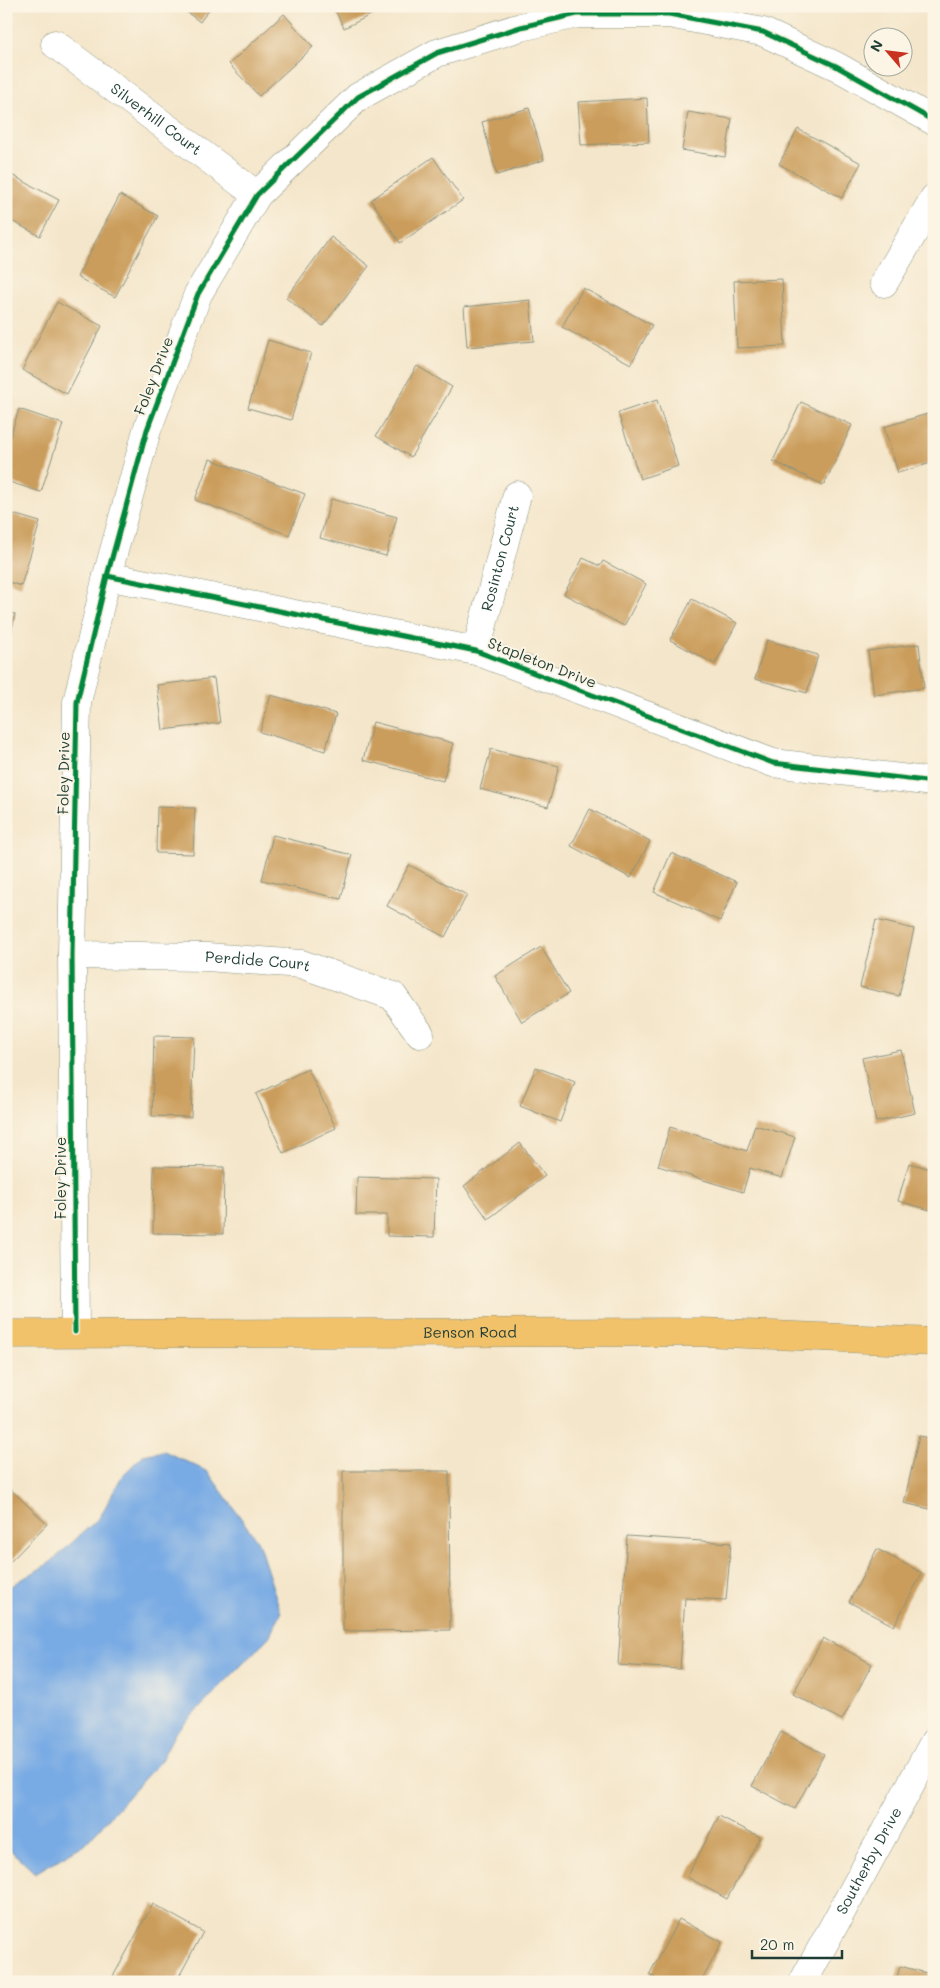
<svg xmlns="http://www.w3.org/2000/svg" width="940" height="1988" font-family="Mali,sans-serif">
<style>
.water{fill:#78aae4;stroke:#4c748c}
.building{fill:#ca9d5c}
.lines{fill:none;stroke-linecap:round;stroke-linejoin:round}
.minor-casing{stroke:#8a927f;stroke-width:29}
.major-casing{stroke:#8a927f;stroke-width:29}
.minor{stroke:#fff;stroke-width:28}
.major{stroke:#f2c26a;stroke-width:28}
.cycleway-casing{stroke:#fcf5e5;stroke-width:8}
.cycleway{stroke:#00873e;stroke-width:5}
.labels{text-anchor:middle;stroke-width:4;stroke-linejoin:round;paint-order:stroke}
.street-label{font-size:15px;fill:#1f3d34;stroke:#fcf5e5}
</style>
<rect width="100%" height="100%" fill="#fcf5e5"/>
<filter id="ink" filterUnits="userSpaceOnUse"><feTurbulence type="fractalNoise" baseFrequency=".02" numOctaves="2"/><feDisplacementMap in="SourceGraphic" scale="10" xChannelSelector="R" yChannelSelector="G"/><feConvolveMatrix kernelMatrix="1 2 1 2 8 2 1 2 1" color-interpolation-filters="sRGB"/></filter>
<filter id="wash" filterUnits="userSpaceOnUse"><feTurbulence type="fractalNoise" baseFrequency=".0096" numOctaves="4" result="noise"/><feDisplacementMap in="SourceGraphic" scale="20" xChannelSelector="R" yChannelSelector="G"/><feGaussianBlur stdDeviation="1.12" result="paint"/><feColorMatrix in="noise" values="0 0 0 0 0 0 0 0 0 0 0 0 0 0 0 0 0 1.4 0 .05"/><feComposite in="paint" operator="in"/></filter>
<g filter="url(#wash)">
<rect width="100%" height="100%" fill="#f4e6ca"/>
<polygon class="water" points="164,1451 208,1472 258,1542 281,1613 269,1637 175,1733 161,1760 85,1844 35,1873 6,1846 6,1589 51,1562 100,1517 122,1476 143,1455"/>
<g id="blocks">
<g class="building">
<polygon points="179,6 212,6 200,22"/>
<polygon points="333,6 389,6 344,28"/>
<polygon points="926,6 934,6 934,16 924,11"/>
<polygon points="284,14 313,47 259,96 229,64"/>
<polygon points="647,98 649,142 581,145 578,102"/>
<polygon points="529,108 544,160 497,175 482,122"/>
<polygon points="688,112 732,119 725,157 682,150"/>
<polygon points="798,129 861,163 842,198 779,164"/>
<polygon points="433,157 463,200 400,243 371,200"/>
<polygon points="6,172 59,200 40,236 6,218"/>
<polygon points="120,195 158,216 115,297 77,277"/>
<polygon points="331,237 369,266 323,326 286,298"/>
<polygon points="782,279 785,346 737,348 734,281"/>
<polygon points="583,288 652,325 631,364 562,327"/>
<polygon points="530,300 534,341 467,347 464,307"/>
<polygon points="57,302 102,326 67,394 22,370"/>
<polygon points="268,340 311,353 291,420 248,408"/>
<polygon points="417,366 452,387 411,457 376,436"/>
<polygon points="657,400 678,466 640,479 618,413"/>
<polygon points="801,402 852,425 824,485 773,461"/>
<polygon points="19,409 63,424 41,492 6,481 6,450"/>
<polygon points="934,412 934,462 898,473 884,427"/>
<polygon points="210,459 305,494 289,535 195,500"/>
<polygon points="331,499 397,517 386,556 320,538"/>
<polygon points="6,512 40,522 21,586 6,581"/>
<polygon points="583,558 600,566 603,561 646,584 624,626 564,594"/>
<polygon points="692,599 737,623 715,664 670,640"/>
<polygon points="6,613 15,614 7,656 6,656"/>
<polygon points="767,640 818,655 807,693 755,679"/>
<polygon points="919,644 924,688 874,695 868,651"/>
<polygon points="214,678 220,723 163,730 157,685"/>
<polygon points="271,695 336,714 325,751 260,732"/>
<polygon points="373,722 453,743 443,781 363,760"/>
<polygon points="491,749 559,766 548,807 480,789"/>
<polygon points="157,807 195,808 193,854 156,853"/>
<polygon points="590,809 650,841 631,878 571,846"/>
<polygon points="273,835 352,855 341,899 262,880"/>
<polygon points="671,853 737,882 720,921 654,892"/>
<polygon points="409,865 467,895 445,937 387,906"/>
<polygon points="876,920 914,929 899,996 860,987"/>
<polygon points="541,947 569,993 522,1022 495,976"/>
<polygon points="154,1036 194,1037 191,1117 152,1116"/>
<polygon points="901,1050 915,1113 876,1122 862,1058"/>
<polygon points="536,1067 575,1082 560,1122 520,1106"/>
<polygon points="308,1069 336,1128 283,1153 256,1094"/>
<polygon points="755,1125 795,1137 782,1178 750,1168 743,1192 658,1166 670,1127 747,1151"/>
<polygon points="520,1143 545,1176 488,1219 464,1186"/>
<polygon points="909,1163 934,1170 934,1211 898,1201"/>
<polygon points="154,1166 224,1167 223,1234 153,1233"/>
<polygon points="357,1177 436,1179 434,1237 387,1236 387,1215 356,1215"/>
<polygon points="919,1436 934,1439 934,1510 904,1503"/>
<polygon points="343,1471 449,1471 450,1630 343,1631"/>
<polygon points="6,1485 47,1524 6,1566"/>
<polygon points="627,1536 731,1543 726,1600 685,1598 680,1669 618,1665"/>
<polygon points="877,1549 922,1573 894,1626 849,1602"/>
<polygon points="823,1638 872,1664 842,1720 793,1694"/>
<polygon points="781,1732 824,1754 795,1809 752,1786"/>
<polygon points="719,1816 760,1837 727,1899 687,1877"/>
<polygon points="153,1904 203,1932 176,1982 110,1982"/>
<polygon points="679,1919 722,1942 701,1982 663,1982 649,1975"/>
<polygon points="900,1966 934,1975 934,1982 896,1982"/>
</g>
</g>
</g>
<g filter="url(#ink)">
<use href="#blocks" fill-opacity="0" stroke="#8a927f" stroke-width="1"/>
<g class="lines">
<defs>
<g id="minor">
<path id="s1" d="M55,44L257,195"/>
<polyline points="884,283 934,198"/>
<polyline points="107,576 476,651 773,763 934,782"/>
<path id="s2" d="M476,651L517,495"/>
<path id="s3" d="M72,955L207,957L301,964L393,996L420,1034"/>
<polyline points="75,1332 72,955 77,702 107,576 147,430 198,294 257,195 358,97 437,53 521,27 577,14 669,14 763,32 836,66 934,121"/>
<path id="s4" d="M803,1982L934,1742"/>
</g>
<g id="major">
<path id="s5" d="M6,1334L701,1332L934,1342"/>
</g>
</defs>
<use href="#minor" class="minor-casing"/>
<use href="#major" class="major-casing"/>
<use href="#minor" class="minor"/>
<use href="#major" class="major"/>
<defs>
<g id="cycleway">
<polyline points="107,576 476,651 773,763 934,782"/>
<polyline points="75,1332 72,955 77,702 107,576 147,430 198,294 257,195 358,97 437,53 521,27 577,14 669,14 763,32 836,66 934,121"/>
</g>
</defs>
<use href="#cycleway" class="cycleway-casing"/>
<use href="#cycleway" class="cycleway"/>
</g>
</g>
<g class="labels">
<g class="street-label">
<text dy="5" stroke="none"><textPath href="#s1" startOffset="126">Silverhill Court</textPath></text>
<text transform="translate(154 376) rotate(-69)" y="5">Foley Drive</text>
<text dy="5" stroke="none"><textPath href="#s2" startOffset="96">Rosinton Court</textPath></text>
<text transform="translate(542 663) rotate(21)" y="5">Stapleton Drive</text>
<text transform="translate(64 773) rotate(-89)" y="5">Foley Drive</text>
<text dy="5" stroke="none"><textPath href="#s3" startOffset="186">Perdide Court</textPath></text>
<text transform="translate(61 1178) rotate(-90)" y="5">Foley Drive</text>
<text dy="5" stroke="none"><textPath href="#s5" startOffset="464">Benson Road</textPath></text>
<text dy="5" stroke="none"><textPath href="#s4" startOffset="138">Southerby Drive</textPath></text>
</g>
</g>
<rect width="940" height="1988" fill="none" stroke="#fcf5e5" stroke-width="25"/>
<g transform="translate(888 52) rotate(298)"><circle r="24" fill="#fcf5e5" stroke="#a4ab9e"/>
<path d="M0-4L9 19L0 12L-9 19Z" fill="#c8321e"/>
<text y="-8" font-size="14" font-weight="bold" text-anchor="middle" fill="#1f3d34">N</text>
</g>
<path d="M752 1950v8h90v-8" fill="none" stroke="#1f3d34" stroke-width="2.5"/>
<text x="760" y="1950" font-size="15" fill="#1f3d34" stroke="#fcf5e5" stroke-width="4" paint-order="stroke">20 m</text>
</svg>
